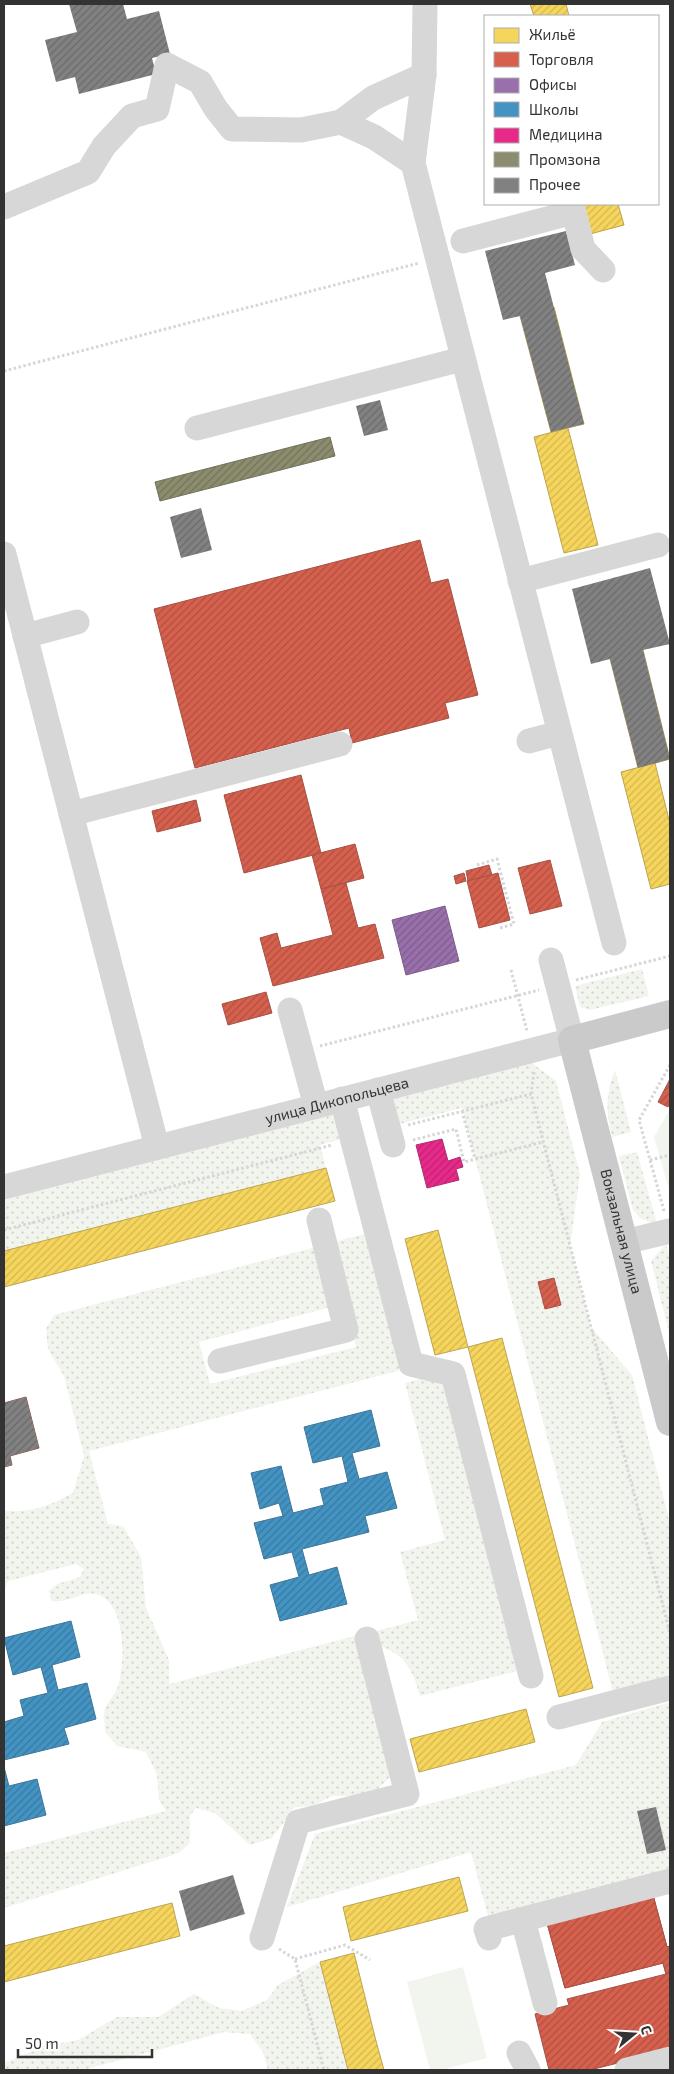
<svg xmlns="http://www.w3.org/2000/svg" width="674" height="2074" font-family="'Exo 2',sans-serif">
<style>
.grass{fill:url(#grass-dots)}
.park{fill:#f1f5ed}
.homes{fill:url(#homes-hatch);stroke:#bca450}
.shops{fill:url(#shops-hatch);stroke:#a55245}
.offices{fill:url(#offices-hatch);stroke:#7a5e87}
.schools{fill:url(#schools-hatch);stroke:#3e7698}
.health{fill:url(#health-hatch);stroke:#b12c70}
.industry{fill:url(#industry-hatch);stroke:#71715c}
.building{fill:url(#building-hatch)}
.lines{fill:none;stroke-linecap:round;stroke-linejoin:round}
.path{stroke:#d6d6d6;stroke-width:3;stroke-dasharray:2.5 2.5;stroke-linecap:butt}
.minor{stroke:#d7d7d7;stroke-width:25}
.major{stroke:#cacaca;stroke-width:28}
.labels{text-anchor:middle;stroke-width:5;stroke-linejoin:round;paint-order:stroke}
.street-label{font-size:15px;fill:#333;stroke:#fff}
</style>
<defs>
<pattern id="grass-dots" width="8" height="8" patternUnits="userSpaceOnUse" patternTransform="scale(1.25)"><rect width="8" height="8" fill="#f1f5ed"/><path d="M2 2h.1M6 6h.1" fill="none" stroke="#cfd2cc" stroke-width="1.8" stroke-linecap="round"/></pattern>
<pattern id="homes-hatch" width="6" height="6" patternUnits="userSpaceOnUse" patternTransform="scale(1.25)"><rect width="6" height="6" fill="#f6d55c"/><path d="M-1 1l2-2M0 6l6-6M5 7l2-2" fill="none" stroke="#d3b750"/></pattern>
<pattern id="shops-hatch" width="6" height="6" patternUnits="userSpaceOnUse" patternTransform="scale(1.25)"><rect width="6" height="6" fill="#d6604d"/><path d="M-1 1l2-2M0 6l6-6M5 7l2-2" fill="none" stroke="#ae5041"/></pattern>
<pattern id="offices-hatch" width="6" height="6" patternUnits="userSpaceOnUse" patternTransform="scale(1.25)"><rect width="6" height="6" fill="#9970ab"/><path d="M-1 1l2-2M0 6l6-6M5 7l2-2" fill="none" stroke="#7d5d8c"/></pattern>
<pattern id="schools-hatch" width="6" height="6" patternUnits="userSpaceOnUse" patternTransform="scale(1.25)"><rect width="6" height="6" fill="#4393c3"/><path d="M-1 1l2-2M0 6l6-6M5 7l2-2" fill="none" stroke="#39799f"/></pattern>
<pattern id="health-hatch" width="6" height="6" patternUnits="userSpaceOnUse" patternTransform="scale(1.25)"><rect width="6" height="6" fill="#e7298a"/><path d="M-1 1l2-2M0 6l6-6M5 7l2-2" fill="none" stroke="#bc2471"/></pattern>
<pattern id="industry-hatch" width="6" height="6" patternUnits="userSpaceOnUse" patternTransform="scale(1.25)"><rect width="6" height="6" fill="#8c8c6e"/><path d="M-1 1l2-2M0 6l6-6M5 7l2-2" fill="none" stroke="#73735b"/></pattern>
<pattern id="building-hatch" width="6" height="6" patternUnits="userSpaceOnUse" patternTransform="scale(1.25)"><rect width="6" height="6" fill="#818181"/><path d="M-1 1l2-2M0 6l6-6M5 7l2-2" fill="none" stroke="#6a6a6a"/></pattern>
</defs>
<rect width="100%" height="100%" fill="#fff"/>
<g class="grass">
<polygon points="642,969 649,996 590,1010 580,1007 575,986"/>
<polygon points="532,1063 556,1081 580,1174 570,1246 591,1327 632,1375 670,1523 670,1677 613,1692 462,1108 399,1124 393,1099"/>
<path d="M615,1070L631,1132L612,1137C606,1110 605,1096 615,1070Z"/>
<polygon points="338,1113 345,1138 320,1145 326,1168 4,1251 4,1200"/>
<polygon points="637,1152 657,1224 641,1219 633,1210 619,1156"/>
<path d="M369,1233L405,1369L89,1451L108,1524L123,1526L141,1557L146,1608L169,1660V1684L359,1635L390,1777L371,1796H332L313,1806L295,1807L272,1838L250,1845L215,1813L196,1808L190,1816V1843L179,1853L4,1908V1853L166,1811L159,1800L157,1775L146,1752L117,1746L105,1732C105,1725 103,1715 105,1709C107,1702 114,1696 117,1689C126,1665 127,1600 95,1594C82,1591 67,1604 51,1601L49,1591L57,1584L80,1577L84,1569L76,1564L8,1581L4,1591V1511C32,1513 49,1506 73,1493L84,1456L64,1376L48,1349L46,1329L54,1315L316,1247L331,1307L199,1342L210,1384L356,1347L330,1243Z"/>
<polygon points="666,1243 670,1259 670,1336 651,1261"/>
<path d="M427,1377L445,1386L521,1670L420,1696C412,1667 404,1652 372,1644L369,1633L418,1620L400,1552L445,1540L405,1383Z"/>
<polygon points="670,1702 670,1871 489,1920 471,1852 287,1907 315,1834 576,1765 602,1722"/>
<polygon points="320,1962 348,2070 268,2070 263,2052 250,2034 224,2032 83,2070 4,2070 4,2063 45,2046 78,2040 117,2017 158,2017 194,1994 219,2008 242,2011 267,2000 278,1985"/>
</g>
<g class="park">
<polygon points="670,1109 670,1193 654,1137"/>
<polygon points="463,1967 487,2058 441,2070 430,2070 407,1982"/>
</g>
<g class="homes">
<polygon points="530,4 566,4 569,16 534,16"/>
<polygon points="582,204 618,204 624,225 590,234"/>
<polygon points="554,307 584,424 551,432 520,316"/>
<polygon points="568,428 598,545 564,553 534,437"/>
<polygon points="641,642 670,759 638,768 608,651"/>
<polygon points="655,763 670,824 670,884 651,889 621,772"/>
<polygon points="326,1168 335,1201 4,1287 4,1251"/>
<polygon points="438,1230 468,1347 435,1355 405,1239"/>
<polygon points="502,1338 593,1688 559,1697 468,1347"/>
<polygon points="526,1709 535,1742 419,1772 410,1739"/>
<polygon points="459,1877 468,1911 351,1941 343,1907"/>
<polygon points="172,1903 180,1936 4,1982 4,1946"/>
<polygon points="354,1953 376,2041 384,2070 348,2070 320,1962"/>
</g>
<g class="shops">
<polygon points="420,540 431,583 448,579 478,695 445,703 449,718 352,743 349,728 195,768 154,609"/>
<polygon points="301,775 321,853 244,873 224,795"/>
<polygon points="196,800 201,821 157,832 152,811"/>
<polygon points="355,844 364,878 321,889 312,855"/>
<polygon points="550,860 562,906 530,914 518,868"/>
<polygon points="489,865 492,875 468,881 466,871"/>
<polygon points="464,873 466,881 456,884 454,876"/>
<polygon points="498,873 510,920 479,928 467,881"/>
<polygon points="346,883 358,928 375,924 384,958 273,986 260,938 277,933 281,948 333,935 321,889"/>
<polygon points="266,992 272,1013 228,1025 222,1004"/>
<polygon points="670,1079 670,1102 668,1107 658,1102"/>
<polygon points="554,1278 561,1305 545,1309 538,1282"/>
<polygon points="26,1397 39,1448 10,1456 12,1465 4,1467 4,1403"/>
<polygon points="653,1895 667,1947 670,1946 670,2050 590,2070 549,2070 535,2014 569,2005 567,1999 666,1974 663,1963 565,1988 547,1923"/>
<polygon points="653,1895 667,1947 670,1946 670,1973 666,1974 663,1963 565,1988 547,1923"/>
</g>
<polygon class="offices" points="445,906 459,961 406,975 392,920"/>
<g class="schools">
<polygon points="371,1410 380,1446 352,1453 359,1479 387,1472 397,1508 365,1516 369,1532 302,1549 309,1575 337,1567 347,1604 280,1621 270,1585 299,1577 292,1552 264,1559 254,1523 283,1516 279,1503 260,1509 251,1473 281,1466 293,1513 324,1505 320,1489 348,1482 342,1456 313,1463 304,1427"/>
<polygon points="71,1621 80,1657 52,1665 58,1690 87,1683 96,1719 64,1728 69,1744 4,1760 4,1722 24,1716 20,1700 48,1693 41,1667 13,1675 4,1638"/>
<polygon points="4,1767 9,1786 37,1779 46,1815 4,1826"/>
</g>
<polygon class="health" points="442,1139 448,1161 460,1157 463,1167 456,1169 459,1180 427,1188 416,1145"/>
<polygon class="industry" points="330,437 335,456 160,501 155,482"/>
<g class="building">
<polygon points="69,4 123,4 127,19 159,11 170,54 152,58 156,74 79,94 75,77 56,82 45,40 77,32"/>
<polygon points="566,231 575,265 545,273 584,424 551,432 520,316 503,320 485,251"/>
<polygon points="380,400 388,430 364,436 356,406"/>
<polygon points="201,508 212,550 181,558 170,517"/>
<polygon points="650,568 670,644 643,650 670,759 638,768 610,659 591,664 572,589"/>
<polygon points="26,1397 39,1448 10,1456 12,1465 4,1467 4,1403"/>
<polygon points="656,1807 666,1850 647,1854 637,1811"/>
<polygon points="233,1875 245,1914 190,1931 179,1891"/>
</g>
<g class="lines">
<g class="path">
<polyline points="4,371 419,263"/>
<polyline points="477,865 497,859 514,924 500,928"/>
<polyline points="511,970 527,1031"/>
<polyline points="576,980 670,956"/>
<polyline points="320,1046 539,990"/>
<polyline points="534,1072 531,1094 670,1633"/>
<polyline points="462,1111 475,1159"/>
<polyline points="408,1125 531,1094"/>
<polyline points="413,1140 456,1129 464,1162 543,1142"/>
<polyline points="650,1160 670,1155"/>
<polyline points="664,1211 639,1120 670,1065"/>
<polyline points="4,1230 332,1145"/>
<polyline points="279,1949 295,1959 324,2070"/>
<polyline points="295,1959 345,1945 370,1960"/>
</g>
<g class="minor">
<polyline points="425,4 424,75 413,163 614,943"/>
<polyline points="341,122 373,98 424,75"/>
<polyline points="4,207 88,172 104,146 132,116 157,109 167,65 200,82 216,109 232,129 301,130 341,122 374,137 413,163"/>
<polyline points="463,241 574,212 583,249 603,270"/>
<polyline points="197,428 462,359"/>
<polyline points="4,554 157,1147"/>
<polyline points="520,581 658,545"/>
<polyline points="25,636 77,622"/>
<polyline points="529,741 559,733"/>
<polyline points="71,814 340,744"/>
<polyline points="290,1010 316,1106"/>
<polyline points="378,1090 393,1145"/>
<polyline points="342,1099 411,1364 453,1374 531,1676"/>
<path id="s1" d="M4,1187L572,1040L551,960"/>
<polyline points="624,1242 670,1231"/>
<polyline points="220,1361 346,1330 319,1220"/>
<polyline points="559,1717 670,1688"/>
<polyline points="523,1920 545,2003"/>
<polyline points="262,1938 298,1822 407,1794 367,1639"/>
<polyline points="489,1938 486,1929 670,1881"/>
<polyline points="519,2053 528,2070"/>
<polyline points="627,2070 670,2059"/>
</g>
<path class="major" id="s2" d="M670,1014L572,1040L670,1422"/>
</g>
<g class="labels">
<g class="street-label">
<text dy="5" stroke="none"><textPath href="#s1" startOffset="344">улица Дикопольцева</textPath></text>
<text dy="5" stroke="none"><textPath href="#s2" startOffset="299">Вокзальная улица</textPath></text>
</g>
</g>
<rect width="674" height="2074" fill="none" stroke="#333333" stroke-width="10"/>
<rect x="484" y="15" width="175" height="190" fill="#ffffff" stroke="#adadad"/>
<rect x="494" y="28" width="25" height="15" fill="#f6d55c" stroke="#adadad"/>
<text x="529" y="40" font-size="15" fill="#333333">Жильё</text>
<rect x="494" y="52" width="25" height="15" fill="#d6604d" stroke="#adadad"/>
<text x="529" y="65" font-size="15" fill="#333333">Торговля</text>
<rect x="494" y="78" width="25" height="15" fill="#9970ab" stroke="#adadad"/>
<text x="529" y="90" font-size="15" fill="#333333">Офисы</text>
<rect x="494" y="102" width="25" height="15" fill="#4393c3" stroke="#adadad"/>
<text x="529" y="115" font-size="15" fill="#333333">Школы</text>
<rect x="494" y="128" width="25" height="15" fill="#e7298a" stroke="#adadad"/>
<text x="529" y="140" font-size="15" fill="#333333">Медицина</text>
<rect x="494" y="152" width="25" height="15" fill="#8c8c6e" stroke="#adadad"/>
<text x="529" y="165" font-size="15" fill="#333333">Промзона</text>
<rect x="494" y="178" width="25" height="15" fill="#818181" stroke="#adadad"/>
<text x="529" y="190" font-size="15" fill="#333333">Прочее</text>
<g transform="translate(634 2034) rotate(72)" stroke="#ffffff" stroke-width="4" paint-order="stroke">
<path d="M0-4L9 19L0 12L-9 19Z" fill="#333333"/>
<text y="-8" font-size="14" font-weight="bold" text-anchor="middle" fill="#333333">С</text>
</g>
<path d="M18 2049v8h134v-8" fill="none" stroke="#333333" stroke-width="2.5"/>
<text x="25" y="2049" font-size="15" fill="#333333" stroke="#ffffff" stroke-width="4" paint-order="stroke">50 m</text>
</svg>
